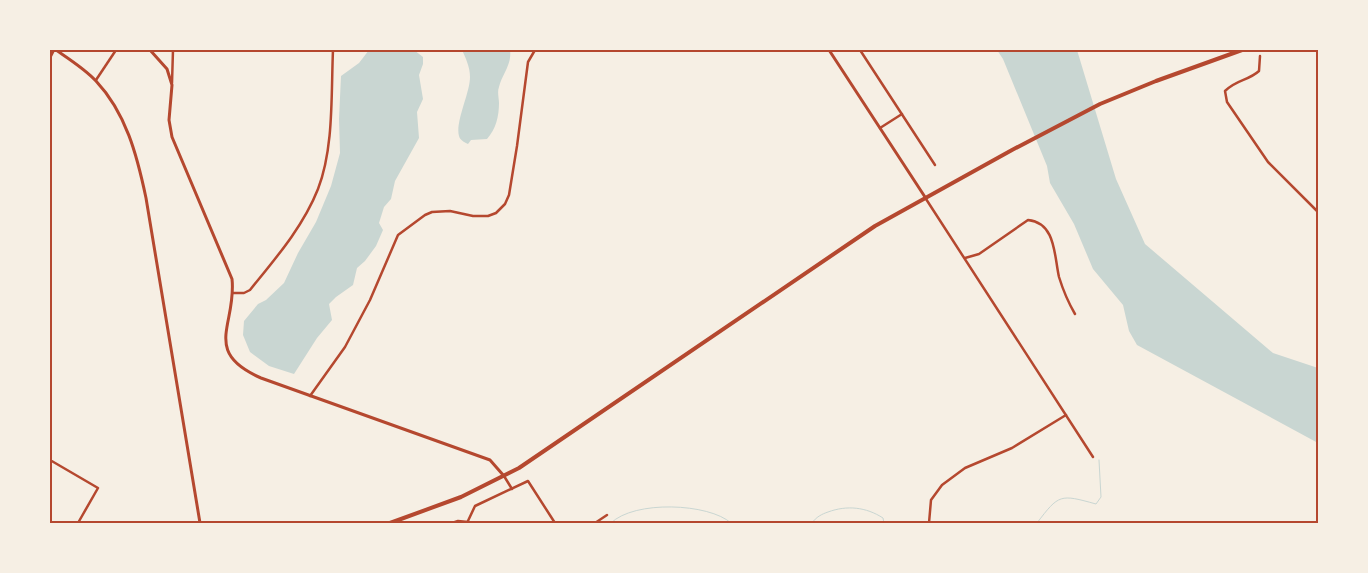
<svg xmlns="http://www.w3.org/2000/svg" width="1368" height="573" font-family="'PT Sans',sans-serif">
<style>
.water{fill:#c9d6d2}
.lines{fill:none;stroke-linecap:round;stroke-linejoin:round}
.stream{stroke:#c9d6d2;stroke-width:1}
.minor{stroke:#b5482f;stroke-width:2.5}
.tertiary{stroke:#b5482f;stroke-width:3}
.trunk{stroke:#b5482f;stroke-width:4}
.neatline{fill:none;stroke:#b5482f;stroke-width:2}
</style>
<rect width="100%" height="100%" fill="#f6efe4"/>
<g class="water">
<polygon points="369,50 414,50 423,57 423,64 419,75 423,99 417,112 419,138 395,181 391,199 384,207 379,223 383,230 376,246 365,261 357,268 353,285 336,297 329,304 332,320 317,338 294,374 269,366 250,352 243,335 244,321 258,304 266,300 284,283 298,253 316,222 331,186 340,153 339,119 341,76 359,63"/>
<path d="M462,50H510C512,65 502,74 499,87C497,92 499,98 499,103C499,116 496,129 487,139L471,140L468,144C464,142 460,140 459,136C455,122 470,93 470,77C470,67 466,59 462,50Z"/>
<polygon points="997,50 1077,50 1116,179 1145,244 1273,353 1318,368 1318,443 1137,345 1129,331 1123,305 1093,269 1074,224 1050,183 1047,166 1003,59"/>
</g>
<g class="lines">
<g class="stream">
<path d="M611,523C634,500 709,503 731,523"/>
<path d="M812,523C816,517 822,514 828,512C847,505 866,507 883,518L884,523"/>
<path d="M1037,523C1059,494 1060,494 1096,504L1101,497L1099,460"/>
</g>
<g class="minor">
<polyline points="860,50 935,165"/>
<path d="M1260,56L1259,71C1248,81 1237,79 1225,91L1227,102L1268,162L1318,212"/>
<polyline points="50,58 54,50"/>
<polyline points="96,80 116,50"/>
<polyline points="172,83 173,50"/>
<polyline points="880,128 902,114"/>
<polyline points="926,199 1093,457"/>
<path d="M965,258L979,254L1028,220C1056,223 1054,255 1059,277C1063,290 1068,302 1075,314"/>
<path d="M233,293H244L250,290C275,259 303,227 318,189C334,148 331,94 333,50"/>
<polyline points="310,396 345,347 370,300 398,235 425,215 432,212 450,211 473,216 488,216 496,213 505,204 509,195 517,146 528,62 535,50"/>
<polyline points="50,460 98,488 78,523"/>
<polyline points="504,476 512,489"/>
<polyline points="452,523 458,521 468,522"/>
<polyline points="467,523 475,506 528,481 555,523"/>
<polyline points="595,523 607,515"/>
<polyline points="929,523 931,500 942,485 965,468 1012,448 1066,415"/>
</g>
<g class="tertiary">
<path d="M56,50C69,59 85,69 96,81C126,113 137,155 146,198L200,523"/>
<path d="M150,50L167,69L172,85L169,120L172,137L232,279C237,324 201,352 261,378L490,460L504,476"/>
<polyline points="829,50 925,197"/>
</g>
<polyline class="trunk" points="390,523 461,497 519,468 875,226 1012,150 1100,104 1156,81 1242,50"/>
</g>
<rect width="1368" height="573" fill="none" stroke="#f6efe4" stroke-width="102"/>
<rect x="51" y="51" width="1266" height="471" class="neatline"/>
</svg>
